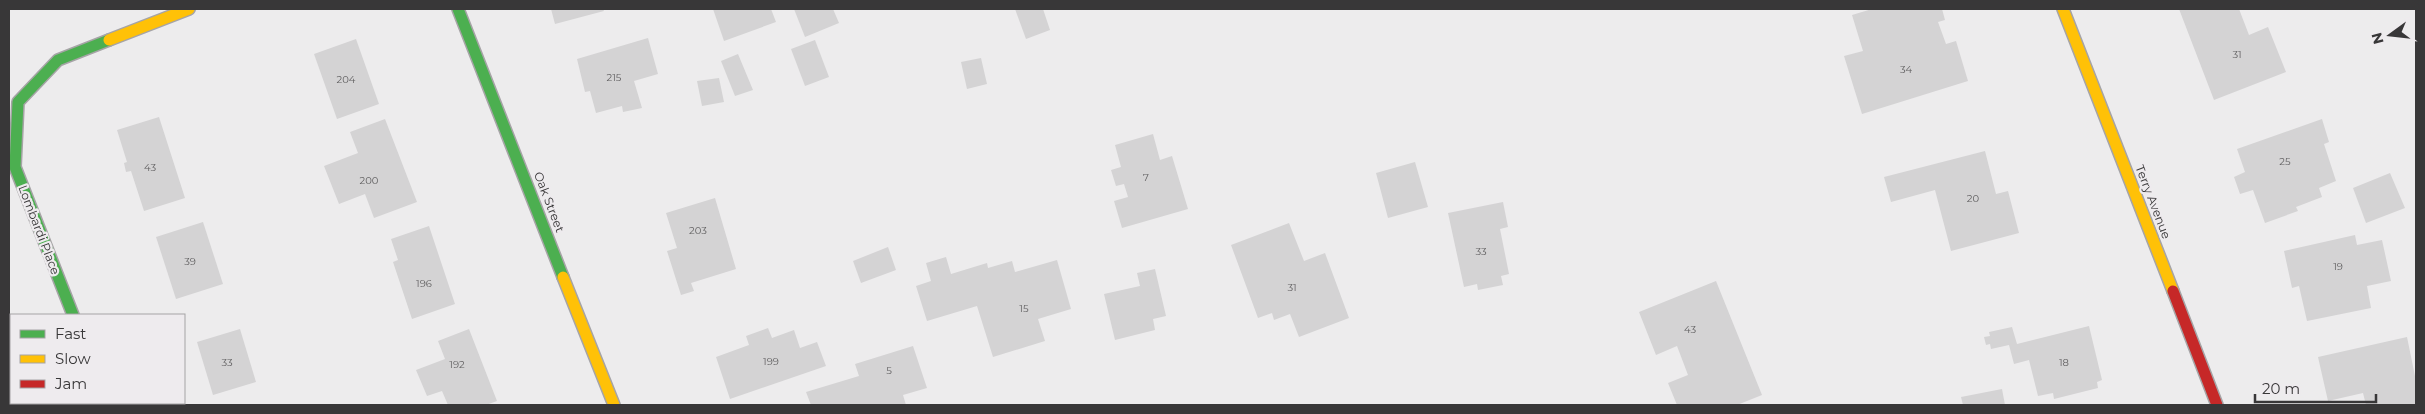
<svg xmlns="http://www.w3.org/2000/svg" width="2425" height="414" font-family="Montserrat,sans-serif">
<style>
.building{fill:#d4d3d4}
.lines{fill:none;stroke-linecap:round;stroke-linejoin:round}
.street-casing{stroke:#a6a4a6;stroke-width:30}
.fast-casing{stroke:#a6a4a6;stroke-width:14}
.slow-casing{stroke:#a6a4a6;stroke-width:14}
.jam-casing{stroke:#a6a4a6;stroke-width:14}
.street{stroke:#fcfcfc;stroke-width:28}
.fast{stroke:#4caf50;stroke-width:11}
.slow{stroke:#ffc107;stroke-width:11}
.jam{stroke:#c62828;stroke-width:11}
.labels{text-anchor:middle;stroke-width:4.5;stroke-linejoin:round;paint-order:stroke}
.number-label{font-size:10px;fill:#605f60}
.street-label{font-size:12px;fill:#383738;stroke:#eeebee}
</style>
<rect width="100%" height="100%" fill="#edeced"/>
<g class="building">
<polygon points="551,9 603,9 604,11 555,24"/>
<polygon points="713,9 771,9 776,22 724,41"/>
<polygon points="794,9 833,9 839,23 805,37"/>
<polygon points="1015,9 1043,9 1050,30 1026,39"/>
<polygon points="1872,9 1942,9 1945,20 1938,22 1946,44 1956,41 1968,81 1862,114 1844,56 1863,51 1852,15"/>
<polygon points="2179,9 2239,9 2249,35 2268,27 2286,72 2214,100"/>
<polygon points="648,38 658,74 634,81 642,108 623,112 622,106 596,113 590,91 585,92 577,59"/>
<polygon points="356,39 379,104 337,119 314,54"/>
<polygon points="815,40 829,77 805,86 791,49"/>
<polygon points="738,54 753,90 735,96 721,61"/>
<polygon points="981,58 987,84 967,89 961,62"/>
<polygon points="719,78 724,102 702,106 697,81"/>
<polygon points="159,117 185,198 144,211 131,171 126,172 124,163 127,162 117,130"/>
<polygon points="385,119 417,202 374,218 365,194 339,204 324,166 358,153 350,132"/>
<polygon points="2322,119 2329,142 2324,144 2336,181 2319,188 2322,197 2296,207 2298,211 2265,223 2253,190 2240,194 2234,177 2245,172 2237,149"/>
<polygon points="1153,134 1160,160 1172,156 1188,209 1122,228 1114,201 1128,197 1124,184 1116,186 1111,170 1121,167 1115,145"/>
<polygon points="1985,151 1996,194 2008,191 2019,233 1951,251 1935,190 1891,202 1884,177"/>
<polygon points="1415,162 1428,207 1388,218 1376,173"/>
<polygon points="2390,173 2405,208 2366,223 2353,188"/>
<polygon points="715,198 736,269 691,283 694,291 681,295 667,251 677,248 666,213"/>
<polygon points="1503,202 1508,227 1500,229 1509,274 1501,276 1503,285 1478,290 1477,284 1464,287 1448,213"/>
<polygon points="203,222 223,284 176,299 156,237"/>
<polygon points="1289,223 1304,261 1325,253 1349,318 1299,337 1290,314 1274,320 1272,313 1258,318 1231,245"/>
<polygon points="429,226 455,304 412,319 393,262 398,260 391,239"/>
<polygon points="2355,235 2357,245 2382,240 2391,281 2367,286 2371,308 2307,321 2299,286 2292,288 2284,251"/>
<polygon points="888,247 896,270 861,283 853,261"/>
<polygon points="946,257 951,274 987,263 988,268 1012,261 1015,272 1057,260 1071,309 1038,319 1045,341 993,357 977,306 927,321 916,286 931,281 926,263"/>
<polygon points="1155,269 1166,316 1153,319 1155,330 1115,340 1104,294 1140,286 1137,273"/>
<polygon points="1716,281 1762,395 1737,405 1677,405 1668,383 1688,375 1677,346 1656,355 1639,312"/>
<polygon points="2089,326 2102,380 2097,382 2098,388 2054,399 2053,393 2038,396 2029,360 2014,364 2009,345 1991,349 1990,344 1986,345 1984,337 1990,336 1989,332 2012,327 2017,344"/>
<polygon points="768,328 772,338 794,330 800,348 817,342 826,366 730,399 716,357 749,345 746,336"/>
<polygon points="240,329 256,382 213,395 197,342"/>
<polygon points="469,329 497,401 486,405 448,405 442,391 427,396 416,370 445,359 438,341"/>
<polygon points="2407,337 2416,381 2416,405 2366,405 2363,393 2328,401 2318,357"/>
<polygon points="913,346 927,388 903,395 906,405 811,405 806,392 859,376 855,364"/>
<polygon points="2002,389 2005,405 1963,405 1961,397"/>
</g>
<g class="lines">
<defs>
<polyline id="street" points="107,403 108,405"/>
<g id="fast">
<polyline points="458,9 563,277"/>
<polyline points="73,315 15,167 18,102 58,60 109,40"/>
</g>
<g id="slow">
<polyline points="2063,9 2173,291"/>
<polyline points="109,40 189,9"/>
<polyline points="563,277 614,405"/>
</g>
<polyline id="jam" points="2173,291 2217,405"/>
</defs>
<use href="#street" class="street-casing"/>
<use href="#fast" class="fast-casing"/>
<use href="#slow" class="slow-casing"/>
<use href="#jam" class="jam-casing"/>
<use href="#street" class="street"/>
<use href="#fast" class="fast"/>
<use href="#slow" class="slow"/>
<use href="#jam" class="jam"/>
</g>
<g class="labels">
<g class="number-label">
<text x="2237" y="58">31</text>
<text x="1906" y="73">34</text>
<text x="614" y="81">215</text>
<text x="346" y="83">204</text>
<text x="2285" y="165">25</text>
<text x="150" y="171">43</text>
<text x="1146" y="181">7</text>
<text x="369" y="184">200</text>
<text x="1973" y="202">20</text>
<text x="698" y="234">203</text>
<text x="1481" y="255">33</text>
<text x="190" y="265">39</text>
<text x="2338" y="270">19</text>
<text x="424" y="287">196</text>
<text x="1292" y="291">31</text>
<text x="1024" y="312">15</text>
<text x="1690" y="333">43</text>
<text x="771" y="365">199</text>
<text x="227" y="366">33</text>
<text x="2064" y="366">18</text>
<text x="457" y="368">192</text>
<text x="889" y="374">5</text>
</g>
<g class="street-label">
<text transform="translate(549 202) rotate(69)" y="4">Oak Street</text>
<text transform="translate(2153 202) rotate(69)" y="4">Terry Avenue</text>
<text transform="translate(39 230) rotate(69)" y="4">Lombardi Place</text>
</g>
</g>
<rect width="2425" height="414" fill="none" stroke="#383738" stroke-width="20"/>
<rect x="10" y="314" width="175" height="90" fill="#eeebee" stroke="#a5a3a5"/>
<rect x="20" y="330" width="25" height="8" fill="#4caf50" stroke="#a5a3a5"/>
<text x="55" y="339" font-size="15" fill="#383738">Fast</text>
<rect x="20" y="355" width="25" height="8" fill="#ffc107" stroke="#a5a3a5"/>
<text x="55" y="364" font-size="15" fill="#383738">Slow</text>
<rect x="20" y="380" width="25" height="8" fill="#c62828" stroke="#a5a3a5"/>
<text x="55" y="389" font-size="15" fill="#383738">Jam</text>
<g transform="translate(2390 35) rotate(255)" stroke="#eeebee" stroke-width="4" paint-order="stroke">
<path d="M0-4L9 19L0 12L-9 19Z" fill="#383738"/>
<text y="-8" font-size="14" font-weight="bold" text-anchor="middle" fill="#383738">N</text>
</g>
<path d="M2255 394v8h121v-8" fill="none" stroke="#383738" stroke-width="2.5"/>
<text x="2262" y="394" font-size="15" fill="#383738" stroke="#eeebee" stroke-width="4" paint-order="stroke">20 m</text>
</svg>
